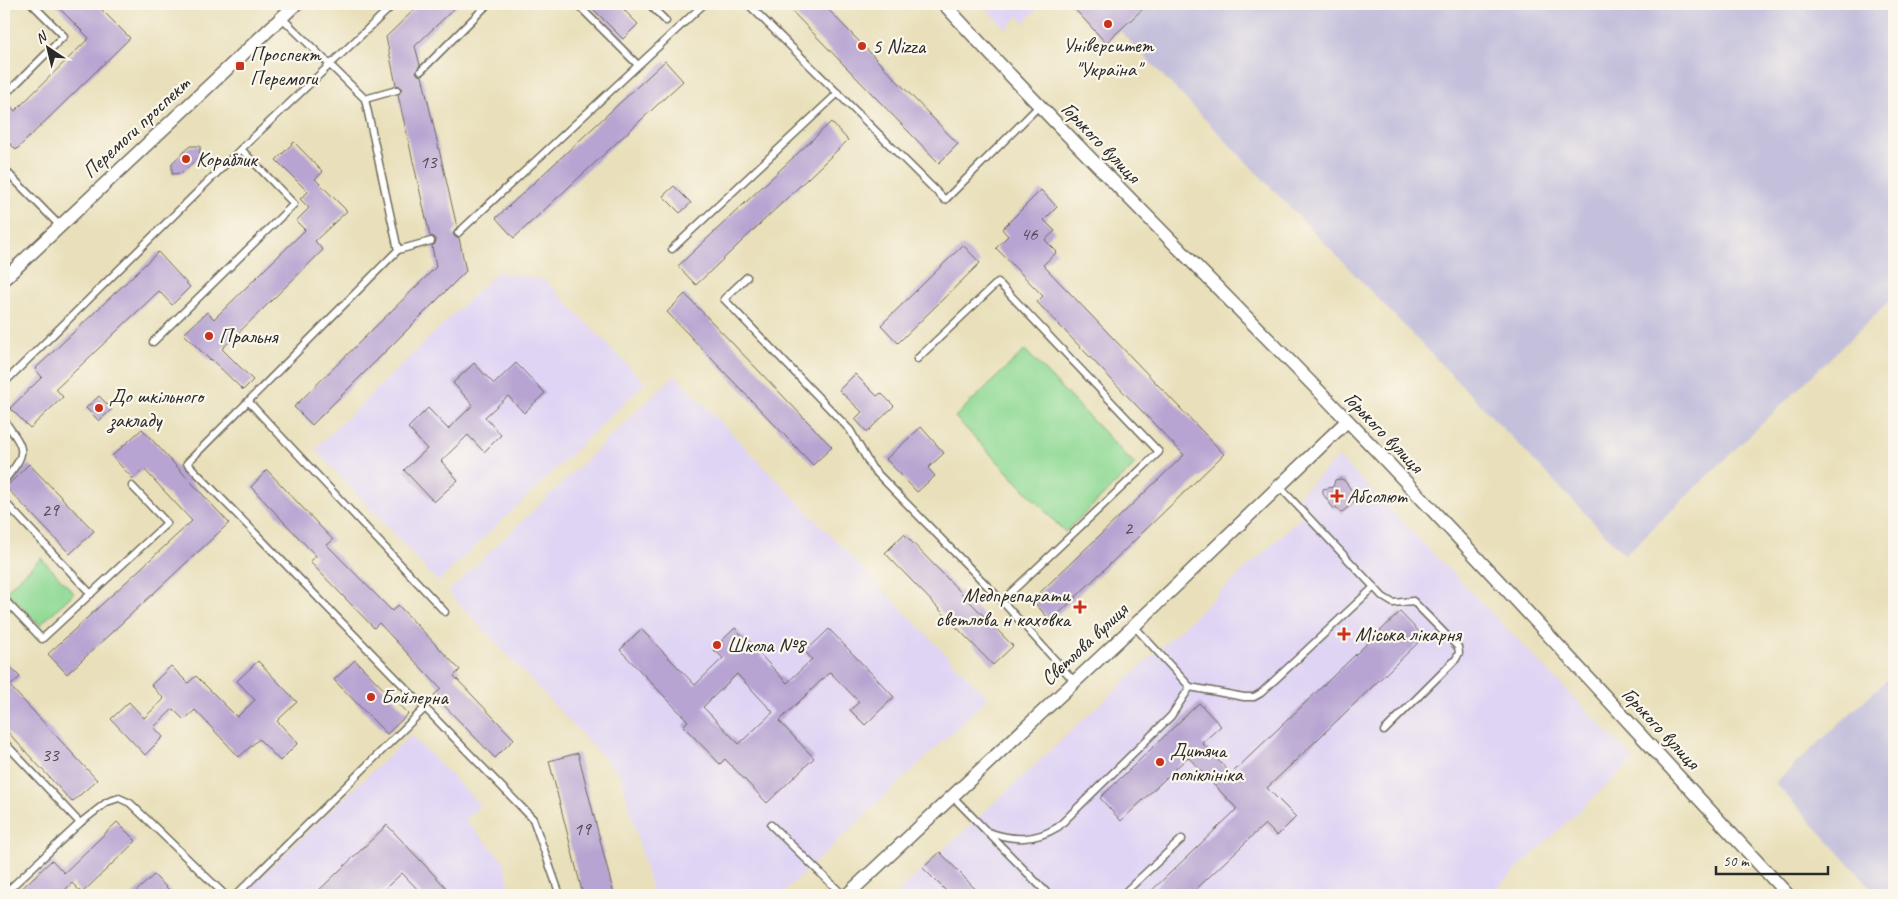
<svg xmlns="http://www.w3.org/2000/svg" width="1898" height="899" font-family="Caveat,sans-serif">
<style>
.built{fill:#e0d4f4}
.industrial{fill:#c4c0db}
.green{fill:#91da96;stroke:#5e8260}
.building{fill:#b7a4d2;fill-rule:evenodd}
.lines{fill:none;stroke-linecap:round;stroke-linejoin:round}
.lane-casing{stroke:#6e6a5d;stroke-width:9}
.street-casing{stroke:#6e6a5d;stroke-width:15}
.lane{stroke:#fff;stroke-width:6}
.street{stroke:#fff;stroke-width:12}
.poi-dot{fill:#c8321e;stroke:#fbf7ec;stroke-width:2}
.labels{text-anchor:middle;stroke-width:4.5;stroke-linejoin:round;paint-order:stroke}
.number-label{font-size:19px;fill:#4e4955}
.poi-label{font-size:21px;fill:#2b2b2b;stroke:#fbf7ec;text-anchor:start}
.street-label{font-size:21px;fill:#2b2b2b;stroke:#fbf7ec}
</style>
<rect width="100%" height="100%" fill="#fbf7ec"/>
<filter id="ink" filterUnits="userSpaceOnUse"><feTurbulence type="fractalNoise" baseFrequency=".02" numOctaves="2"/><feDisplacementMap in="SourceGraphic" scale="10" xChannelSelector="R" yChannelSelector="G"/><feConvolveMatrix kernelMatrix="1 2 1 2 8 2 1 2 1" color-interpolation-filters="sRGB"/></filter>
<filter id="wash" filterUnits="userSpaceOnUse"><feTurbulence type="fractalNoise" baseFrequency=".0096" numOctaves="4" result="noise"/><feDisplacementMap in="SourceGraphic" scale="20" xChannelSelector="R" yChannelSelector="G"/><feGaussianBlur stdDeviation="1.12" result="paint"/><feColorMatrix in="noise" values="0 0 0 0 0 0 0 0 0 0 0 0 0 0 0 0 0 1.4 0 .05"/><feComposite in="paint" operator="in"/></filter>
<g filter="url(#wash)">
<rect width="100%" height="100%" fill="#e9e0bb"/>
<g class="built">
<polygon points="982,4 1043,4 1024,22 1018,16 1006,29"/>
<polygon points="497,272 545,280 645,383 438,582 315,449"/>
<polygon points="675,375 988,698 781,895 653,895 621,776 448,592"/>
<polygon points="1339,457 1634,759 1490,895 895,895 1310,509 1298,496"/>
<polygon points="411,735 480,805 465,820 504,861 511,895 241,895"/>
</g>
<g class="industrial">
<polygon points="1094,4 1894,4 1894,297 1625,555"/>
<polygon points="1894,673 1894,895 1878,895 1775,783"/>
</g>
<g class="green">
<polygon points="1025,350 1135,465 1065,532 955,417"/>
<polygon points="41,558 74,593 40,625 6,591"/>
</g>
<g id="blocks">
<g class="building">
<polygon points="55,4 96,4 130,38 16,150 4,137 4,99 15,111 89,38"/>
<polygon points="420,4 459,4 415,46 420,65 416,72 418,75 422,76 457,227 453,234 455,237 459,238 466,271 312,425 294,407 436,267 432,246 435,244 436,240 434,237 430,236 398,95 402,89 400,86 396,85 386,37"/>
<polygon points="588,4 618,4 638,24 623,39"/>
<polygon points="785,4 823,4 958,144 939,163"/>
<polygon points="1070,4 1148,4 1106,43"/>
<polygon points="665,61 683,81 514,238 496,218"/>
<polygon points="831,122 848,140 696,285 678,266"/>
<polygon points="294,142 323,172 315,179 347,211 315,241 323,250 222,349 253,380 243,390 211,359 210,360 184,334 207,312 214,319 305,230 296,221 309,208 300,199 308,192 276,160"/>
<polygon points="190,146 200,146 200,156 182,173 172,174 172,163"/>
<polygon points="674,186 691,203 680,213 663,196"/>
<polygon points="1041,190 1057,207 1044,220 1055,231 1045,240 1057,252 1043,265 1224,454 1051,621 1032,600 1184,455 1037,302 1043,296 996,248 1008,236 1002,229"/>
<polygon points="963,245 980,263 898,343 881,325"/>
<polygon points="158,252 190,287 172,305 159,291 56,389 63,397 30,428 10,408 42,377 35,369"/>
<polygon points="685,294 832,447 813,465 667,312"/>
<polygon points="474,363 494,384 516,363 545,393 524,413 508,396 485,417 501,435 484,452 468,435 441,461 458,480 434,502 404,470 427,449 408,428 428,408 448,429 473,405 453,383"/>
<polygon points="855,374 877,396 881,393 894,406 867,432 855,419 862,412 839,390"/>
<polygon points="99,396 112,409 99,421 86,408"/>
<polygon points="921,427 944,453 928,468 935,476 917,492 886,459"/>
<polygon points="142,429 229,523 67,674 48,654 192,521 144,469 133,479 112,456"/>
<polygon points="29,464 94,531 70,554 6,487"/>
<polygon points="267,470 333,540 327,545 392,611 398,605 460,670 454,676 514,739 495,758 434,695 441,689 379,623 374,628 310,562 316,556 251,487"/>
<polygon points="1340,479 1344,480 1358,499 1341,513 1336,507 1334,509 1323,494 1323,489 1333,487 1335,480"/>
<polygon points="904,534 1013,646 993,665 885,553"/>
<polygon points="1400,612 1424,637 1267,788 1296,817 1277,836 1265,824 1190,895 1147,895 1237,809 1188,757 1121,821 1100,798 1199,703 1221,726 1202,743 1231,774"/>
<path d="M735,628L787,683L812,659L805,652L829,629L894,697L865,725L850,710L859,702L830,672L779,721L814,758L767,803L725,759L720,764L683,726L688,721L620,650L641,629L695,685L723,658L713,649ZM737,674L773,712L739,744L703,707Z"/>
<polygon points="4,660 20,677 10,686 97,780 72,802 4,728"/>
<polygon points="355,660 408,714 387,734 334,680"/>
<polygon points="258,661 297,702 277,721 298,743 280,761 259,739 239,757 195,710 184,720 173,709 154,727 163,737 145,755 111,719 129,702 144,718 164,699 151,685 171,666 188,683 196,676 237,717 255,700 237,681"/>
<polygon points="578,753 614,895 583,895 549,761"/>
<polygon points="117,822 136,841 82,893 72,883 60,895 15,895 52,860 64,873"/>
<polygon points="387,825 453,895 423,895 402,873 378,895 314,895"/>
<polygon points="940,852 981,895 950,895 923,868"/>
<polygon points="154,875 174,895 132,895"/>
</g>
</g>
</g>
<g filter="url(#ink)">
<use href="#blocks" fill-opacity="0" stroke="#6e6a5d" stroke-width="1"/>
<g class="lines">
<defs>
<g id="lane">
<polyline points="577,4 638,65"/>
<polyline points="649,4 666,21"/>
<polyline points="748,4 945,200 1039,106"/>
<polyline points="281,17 365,99 398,250 187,463 533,819 560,895"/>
<polyline points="421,71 488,4"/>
<polyline points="4,91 11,89 64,36 32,4"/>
<polyline points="365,99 397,90"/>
<polyline points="4,169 60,226"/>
<polyline points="458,233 704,4"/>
<polyline points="672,249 838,93"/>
<polyline points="398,250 431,241"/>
<polyline points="747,277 724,299 850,430 872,468 1002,601 1074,681"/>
<polyline points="153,342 294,204 241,149"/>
<polyline points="917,359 998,282 1159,452 1002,601"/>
<polyline points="4,383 241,149 394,4"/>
<polyline points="248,401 445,612"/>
<path d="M4,420C26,451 28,451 4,481"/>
<polyline points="1280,487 1383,597 1393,603 1413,601 1458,647 1459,653 1456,659 1384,731"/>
<polyline points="4,501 91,594"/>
<polyline points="4,599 42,639 167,523 132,486"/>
<polyline points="1134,626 1190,687 1244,697 1254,697 1261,693 1374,587"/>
<polyline points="4,742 80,823 4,894"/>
<polyline points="952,796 1049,895"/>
<polyline points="80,823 107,802 119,798 130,803 225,895"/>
<polyline points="771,825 843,895"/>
<path d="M988,832C1014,841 1035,841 1058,827L1171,716L1190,687"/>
<polyline points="236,895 425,708"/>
<polyline points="1122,895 1182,839"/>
</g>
<g id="street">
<path d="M944,4C1074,146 1213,281 1347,420C1497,576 1641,737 1788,895"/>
<polyline points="4,279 296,4"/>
<polyline points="847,895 1134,626 1347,421"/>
</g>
</defs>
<use href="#lane" class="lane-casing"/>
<use href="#street" class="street-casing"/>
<use href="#lane" class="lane"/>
<use href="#street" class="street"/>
</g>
</g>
<g class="poi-dot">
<circle cx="1108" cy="24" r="5"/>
<circle cx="862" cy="46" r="5"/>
<rect x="235" y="61" width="10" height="10" rx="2.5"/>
<circle cx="186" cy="159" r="5"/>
<circle cx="209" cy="336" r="5"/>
<circle cx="99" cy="408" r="5"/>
<path d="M1334.5 488.5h5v5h5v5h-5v5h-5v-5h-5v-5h5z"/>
<path d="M1077.5 599.5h5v5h5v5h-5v5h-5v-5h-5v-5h5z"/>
<path d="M1341.5 626.5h5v5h5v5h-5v5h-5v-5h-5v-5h5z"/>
<circle cx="717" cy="645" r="5"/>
<circle cx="371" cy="697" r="5"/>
<circle cx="1160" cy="762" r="5"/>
</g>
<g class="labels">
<g class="number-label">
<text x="428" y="168">13</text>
<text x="1029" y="240">46</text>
<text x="50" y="516">29</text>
<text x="1128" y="534">2</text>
<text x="50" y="761">33</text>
<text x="582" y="835">19</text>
</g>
<g class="poi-label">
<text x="1108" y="52" text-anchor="middle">Університет<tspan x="1108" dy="24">"Україна"</tspan></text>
<text x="872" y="53">5 Nizza</text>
<text x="250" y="61">Проспект<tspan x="250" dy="24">Перемоги</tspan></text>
<text x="196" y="166">Кораблик</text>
<text x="219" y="343">Пральня</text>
<text x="109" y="403">До шкільного<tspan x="109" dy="24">закладу</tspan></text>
<text x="1347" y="503">Абсолют</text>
<text x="1070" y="602" text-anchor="end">Медпрепарати<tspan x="1070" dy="24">светлова н каховка</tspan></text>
<text x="1355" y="641">Міська лікарня</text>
<text x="727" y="652">Школа №8</text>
<text x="381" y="704">Бойлерна</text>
<text x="1170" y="757">Дитяча<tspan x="1170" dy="24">поліклініка</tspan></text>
</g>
<g class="street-label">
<text transform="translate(136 127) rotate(-43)" y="7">Перемоги проспект</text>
<text transform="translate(1101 142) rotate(46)" y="7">Горького вулиця</text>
<text transform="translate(1384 432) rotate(46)" y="7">Горького вулиця</text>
<text transform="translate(1084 644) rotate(-43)" y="7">Свєтлова вулиця</text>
<text transform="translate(1661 728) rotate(47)" y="7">Горького вулиця</text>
</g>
</g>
<rect width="1898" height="899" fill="none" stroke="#fbf7ec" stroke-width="20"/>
<g transform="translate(48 48) rotate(325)" stroke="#fbf7ec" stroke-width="4" paint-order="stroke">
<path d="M0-4L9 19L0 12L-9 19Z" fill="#2b2b2b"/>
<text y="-8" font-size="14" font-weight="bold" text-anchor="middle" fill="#2b2b2b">N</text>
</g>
<path d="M1716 866v8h112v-8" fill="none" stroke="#2b2b2b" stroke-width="2.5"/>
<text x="1723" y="866" font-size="15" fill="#2b2b2b" stroke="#fbf7ec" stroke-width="4" paint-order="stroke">50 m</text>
</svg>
